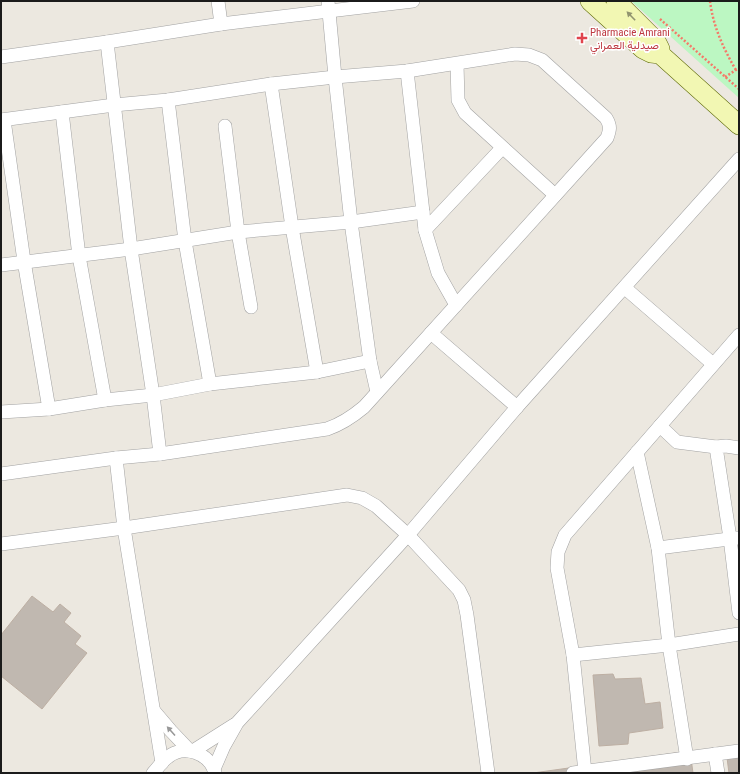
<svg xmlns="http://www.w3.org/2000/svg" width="740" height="774" font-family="'Roboto Condensed',Vazirmatn,sans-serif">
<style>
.park{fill:#bcf7c2}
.building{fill:#c0b8b0;stroke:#bdafa3}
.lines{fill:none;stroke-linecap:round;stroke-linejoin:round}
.street-casing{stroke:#a2a2a2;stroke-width:14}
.secondary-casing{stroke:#5f6b08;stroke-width:20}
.path{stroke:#f57968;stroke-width:2.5;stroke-dasharray:2 2;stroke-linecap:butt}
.street{stroke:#fff;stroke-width:13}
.secondary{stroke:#f2f7b3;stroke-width:19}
.oneway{fill:#91946f}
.oneway2{fill:#989898}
.health-dot{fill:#e0444e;stroke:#fff;stroke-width:1.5}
.labels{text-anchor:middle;stroke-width:3;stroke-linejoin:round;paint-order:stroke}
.health-label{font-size:11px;fill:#be3a42;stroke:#fff;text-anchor:start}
</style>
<rect width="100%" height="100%" fill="#ece8e0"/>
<polygon class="park" points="631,1 739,1 739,98"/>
<g class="building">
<polygon points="32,596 53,612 60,604 71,613 64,622 81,636 75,644 87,653 42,709 1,676 1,635"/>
<polygon points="613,674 615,679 641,678 645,704 660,702 663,728 629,733 628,744 599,746 593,675"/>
<polygon points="739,748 739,773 729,773 726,750"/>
<polygon points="690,751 693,773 533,773"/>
</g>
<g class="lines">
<defs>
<g id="street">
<polyline points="218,1 221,24"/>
<polyline points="107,42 131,249 153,395 160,454"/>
<polyline points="1,57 107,42 221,24 413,1"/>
<polyline points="457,64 458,100 465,113 555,195"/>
<polyline points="407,71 425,230 438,273 456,305"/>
<polyline points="271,84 292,227 317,372"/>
<polyline points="168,100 185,241 210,384"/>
<polyline points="62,112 79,256 105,400"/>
<polyline points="1,120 114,105 168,100 271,84 335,77 351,222 370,361 377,392"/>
<polyline points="4,120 24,261 49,409"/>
<polyline points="225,126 238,232 251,307"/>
<polyline points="425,230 502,148"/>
<polyline points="1,265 131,249 238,232 351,222 423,212"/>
<polyline points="625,288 713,364"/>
<polyline points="431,333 517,407"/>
<polyline points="1,412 49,409 105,400 153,395 210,384 317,372 370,361"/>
<polyline points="660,426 677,442 716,447"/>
<polyline points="739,448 726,446 716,447 730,538 739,613"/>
<polyline points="637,452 658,548 669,645 687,759"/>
<polyline points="116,458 124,528 162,763"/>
<path d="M1,474L116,458L160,454L327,429C342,424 352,417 364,407L607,138C610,130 611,126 606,118L542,60L529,55L515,54L407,71L335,77L328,1"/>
<polyline points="1,544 124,528 347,495 362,498 376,506 408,535 459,590 464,600 467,615 488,773"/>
<polyline points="658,548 737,538"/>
<polyline points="573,655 669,645 739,634"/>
<polyline points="154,711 171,731 190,751"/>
<polyline points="193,751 234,725"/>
<polyline points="715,754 718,773"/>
<polyline points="214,769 224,746 237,723 408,535 517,407 739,159"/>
<polyline points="585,772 573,655 557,568 558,552 565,535 739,335"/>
<path d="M153,773C158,768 162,761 168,757C184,744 210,753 215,773"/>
<polyline points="573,773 739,751"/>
</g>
<g id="secondary">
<polyline points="590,1 643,49 651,53 660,54 739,125"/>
<polyline points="616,1 656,41 660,49 660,54"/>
</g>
</defs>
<use href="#street" class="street-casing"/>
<use href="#secondary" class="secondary-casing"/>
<g class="path">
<path d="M710,1C713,26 723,48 736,70"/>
<polyline points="660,19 739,89"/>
<polyline points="725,77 739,68"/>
</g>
<use href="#street" class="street"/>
<use href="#secondary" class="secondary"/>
</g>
<defs><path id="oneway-solid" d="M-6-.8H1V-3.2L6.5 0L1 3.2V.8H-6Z"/></defs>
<use class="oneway" href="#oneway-solid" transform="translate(631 16) rotate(-134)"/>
<use class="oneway2" href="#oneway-solid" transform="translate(171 731) rotate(-132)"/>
<path class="health-dot" d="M580 32h4v4h4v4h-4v4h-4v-4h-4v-4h4z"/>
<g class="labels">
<g class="health-label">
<text x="590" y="36">Pharmacie Amrani<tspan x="590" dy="13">صيدلية العمراني</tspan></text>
</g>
</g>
<rect width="740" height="774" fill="none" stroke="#1b1b1b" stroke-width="4"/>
</svg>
